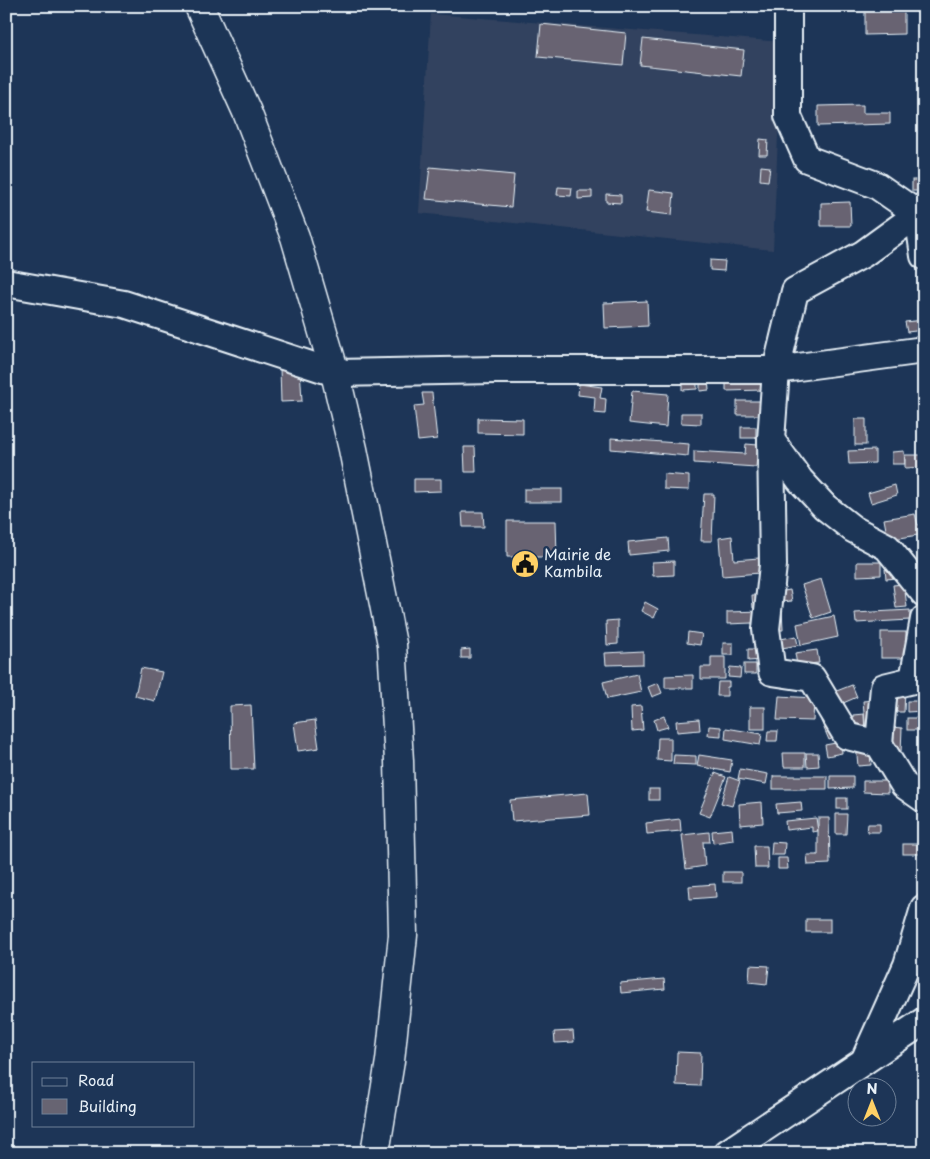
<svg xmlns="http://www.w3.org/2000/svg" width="930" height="1159" font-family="'Playpen Sans',sans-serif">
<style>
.built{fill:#33435f}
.building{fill:#676472;stroke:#e8f1f8}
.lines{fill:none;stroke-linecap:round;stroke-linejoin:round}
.minor-casing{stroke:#e8f1f8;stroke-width:30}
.trunk-casing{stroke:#e8f1f8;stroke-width:31}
.minor{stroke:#1d3557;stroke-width:26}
.trunk{stroke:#1d3557;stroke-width:28}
.labels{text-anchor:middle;stroke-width:5;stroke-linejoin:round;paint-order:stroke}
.poi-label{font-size:15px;fill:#e8f1f8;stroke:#1d3557;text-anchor:start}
</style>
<rect width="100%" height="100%" fill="#1d3557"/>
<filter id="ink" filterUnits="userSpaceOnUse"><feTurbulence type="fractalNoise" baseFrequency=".02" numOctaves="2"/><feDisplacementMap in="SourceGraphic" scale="10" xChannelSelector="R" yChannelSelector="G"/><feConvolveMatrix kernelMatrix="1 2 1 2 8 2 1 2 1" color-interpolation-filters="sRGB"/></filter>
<g filter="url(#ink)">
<polygon class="built" points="431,14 782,42 773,250 419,213"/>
<g class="building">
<polygon points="904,10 904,34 865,35 865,11"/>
<polygon points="541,24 626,33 623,65 538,57"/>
<polygon points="643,39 744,50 741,76 640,65"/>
<polygon points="863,105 863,113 890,113 890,124 818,126 818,106"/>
<polygon points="760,139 768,140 767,155 759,155"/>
<polygon points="761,166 770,167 768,181 760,180"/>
<polygon points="430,167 514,175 511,207 426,199"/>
<rect x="912" y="180" width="12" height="11"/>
<polygon points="558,187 572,188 571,196 557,195"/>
<polygon points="649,190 674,193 672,215 646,212"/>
<polygon points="578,191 592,191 592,198 578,199"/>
<polygon points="606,194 621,195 621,203 606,202"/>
<polygon points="850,202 851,226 821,226 821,203"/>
<polygon points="710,260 725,261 724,271 710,270"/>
<polygon points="647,301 648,326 605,328 604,303"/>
<polygon points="924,320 924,330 907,332 905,322"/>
<polygon points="300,367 302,401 281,402 280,368"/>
<polygon points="763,379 763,390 726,391 726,380"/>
<polygon points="682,380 697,380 697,389 682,390"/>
<polygon points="700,380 708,380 709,390 700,391"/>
<polygon points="579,384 602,387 600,398 606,399 605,414 594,413 595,397 578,395"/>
<polygon points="632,391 668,394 666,427 629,423"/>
<polygon points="422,393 432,393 437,439 418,441 414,406 424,405"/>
<polygon points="737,401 761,401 762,415 737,415"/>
<polygon points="681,413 701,413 701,424 681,423"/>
<polygon points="478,418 523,419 523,434 478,433"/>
<rect x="855" y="419" width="11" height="26"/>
<rect x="741" y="427" width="15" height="11"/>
<polygon points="611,438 689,444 688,456 611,449"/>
<polygon points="746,444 758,445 756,467 694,463 694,451 745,454"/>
<polygon points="464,447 475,447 476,472 465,472"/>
<polygon points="875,450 875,463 849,464 848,451"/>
<polygon points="904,451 905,464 892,464 892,452"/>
<polygon points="905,455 924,455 924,467 905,468"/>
<polygon points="664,474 689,476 689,490 664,489"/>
<polygon points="414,479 441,479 441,491 414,492"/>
<polygon points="895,485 897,495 871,503 868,493"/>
<rect x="524" y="489" width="38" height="13"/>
<polygon points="704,494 714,494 712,541 701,541"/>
<polygon points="462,512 483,512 484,527 463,527"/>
<polygon points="915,514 918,525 924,524 924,534 888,540 884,519"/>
<polygon points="507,521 556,521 557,557 507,557"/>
<polygon points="732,536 734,560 759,558 760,573 722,576 719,538"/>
<polygon points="668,538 669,551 629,555 628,542"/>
<polygon points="674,561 674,575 653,576 652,562"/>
<polygon points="857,562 881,562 881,575 857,576"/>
<polygon points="895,568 896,578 886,579 885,569"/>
<polygon points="821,579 831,612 813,618 802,585"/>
<polygon points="904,584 907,607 896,608 893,585"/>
<polygon points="790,590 792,601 780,602 778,592"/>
<polygon points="752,595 764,595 765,607 753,608"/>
<polygon points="645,602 658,609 654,618 641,611"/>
<polygon points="771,607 782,607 783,630 772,630"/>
<polygon points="910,610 910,620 856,623 855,613"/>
<polygon points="764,611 765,628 753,628 752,623 727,624 727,612"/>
<polygon points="834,616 838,637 801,645 797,624"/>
<polygon points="618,620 618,644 607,645 606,621"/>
<polygon points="688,632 702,634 700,645 687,643"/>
<rect x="881" y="632" width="25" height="26"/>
<polygon points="796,636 798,645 777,649 776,640"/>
<rect x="723" y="643" width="10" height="12"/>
<polygon points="470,649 470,658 461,658 461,650"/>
<polygon points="748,649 763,649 763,660 748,661"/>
<polygon points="817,650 819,663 797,665 795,653"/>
<polygon points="643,651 643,664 606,665 605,653"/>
<polygon points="711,657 725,657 725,679 701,679 701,667 711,667"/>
<rect x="744" y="664" width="12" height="10"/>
<polygon points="730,667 741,668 740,678 728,677"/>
<polygon points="141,668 162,672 155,701 135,696"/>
<polygon points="637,674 641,692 607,699 603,682"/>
<polygon points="693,675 693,688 665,688 665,676"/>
<polygon points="718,682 729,682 729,687 727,687 727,696 717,696"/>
<polygon points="658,683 662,693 652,697 648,687"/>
<polygon points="852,685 857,697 834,707 829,694"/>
<polygon points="893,688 905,689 904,712 892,712"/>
<polygon points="779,696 814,698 813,721 777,720"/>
<polygon points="875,700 866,733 863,701"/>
<polygon points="907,701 924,701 924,711 907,712"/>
<polygon points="251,705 254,769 231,769 230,706"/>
<polygon points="641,706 643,730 632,731 631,707"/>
<rect x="750" y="707" width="15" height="22"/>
<polygon points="864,714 865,733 854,733 853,715"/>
<polygon points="664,716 668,727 657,730 654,720"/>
<polygon points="828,718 836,737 829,740 821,721"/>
<rect x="907" y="718" width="17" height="12"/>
<polygon points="699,719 700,730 677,732 676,721"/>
<polygon points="315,720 319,748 298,751 294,723"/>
<polygon points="709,726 721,727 721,736 708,735"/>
<polygon points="891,727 902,728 901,752 890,751"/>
<polygon points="726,728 762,734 760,745 725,739"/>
<polygon points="768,731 778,731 777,741 767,741"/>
<polygon points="658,738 671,738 671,761 657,760"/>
<polygon points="841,742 842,753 827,756 825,745"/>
<polygon points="869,743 871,765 858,766 856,745"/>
<polygon points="783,753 805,753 805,767 784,767"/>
<polygon points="806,753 818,753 819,766 807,767"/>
<polygon points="674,755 696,756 696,765 673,764"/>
<polygon points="699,755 732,760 730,772 697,766"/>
<polygon points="740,769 768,774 766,784 738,779"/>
<polygon points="715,773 726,777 710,817 699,813"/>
<rect x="773" y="776" width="54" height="13"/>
<polygon points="830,776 853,776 853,788 830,789"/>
<polygon points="729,777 740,781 732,806 721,803"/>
<polygon points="863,781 888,781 888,793 863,792"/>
<rect x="649" y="789" width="10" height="11"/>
<polygon points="588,793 590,815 512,821 510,800"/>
<rect x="837" y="798" width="10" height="11"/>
<polygon points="762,802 763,823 740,825 739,804"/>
<polygon points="801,802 802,811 777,813 776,804"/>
<polygon points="836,814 847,814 846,834 836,834"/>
<polygon points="816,818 818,831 812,832 812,827 786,830 785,821"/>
<polygon points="818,818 829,818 830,864 808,865 807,855 818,855"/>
<polygon points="680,819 681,831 647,834 646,823"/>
<polygon points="868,824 880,824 880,832 867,832"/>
<polygon points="732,829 733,840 713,843 712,831"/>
<polygon points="709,832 710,842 703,842 705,866 686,869 682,835"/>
<polygon points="772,842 785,843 784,855 771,855"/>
<rect x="903" y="844" width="21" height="10"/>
<polygon points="754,846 767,846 768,868 755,868"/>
<polygon points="778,858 787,858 788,869 778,869"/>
<rect x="723" y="872" width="18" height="10"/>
<polygon points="715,884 716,897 690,899 689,886"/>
<rect x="806" y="919" width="24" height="13"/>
<polygon points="750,965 769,966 767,984 749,982"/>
<polygon points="664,979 665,989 621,993 620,983"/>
<polygon points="573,1031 574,1042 555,1043 554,1032"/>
<polygon points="677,1052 701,1053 700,1086 676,1085"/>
</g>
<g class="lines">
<defs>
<g id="minor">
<polyline points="788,6 788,116 807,159 876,185 918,214 924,256"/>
<polyline points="924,206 918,214 863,254 795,291 776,370 771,440 773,565 766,629 772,672 812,678 847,736 879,744 904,785 924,799"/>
<polyline points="6,283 124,304 335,373 495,370 776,370 924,350"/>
<polyline points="771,440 800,480 825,507 853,529 887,547 924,593"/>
<polyline points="879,744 884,687 913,680 924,619"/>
<polyline points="864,1061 907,965 924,908"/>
<polyline points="727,1153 924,1021"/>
</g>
<polyline id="trunk" points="199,6 247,112 295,237 335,373 353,449 392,644 399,761 403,935 390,1061 375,1153"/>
</defs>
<use href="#minor" class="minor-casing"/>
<use href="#trunk" class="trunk-casing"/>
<use href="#minor" class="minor"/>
<use href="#trunk" class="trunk"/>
</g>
</g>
<defs>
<symbol id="civic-disc" viewBox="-11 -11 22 22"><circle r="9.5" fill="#ffd166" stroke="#1d3557"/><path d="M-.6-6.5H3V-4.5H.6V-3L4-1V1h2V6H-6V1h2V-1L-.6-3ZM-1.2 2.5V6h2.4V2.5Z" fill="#111"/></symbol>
</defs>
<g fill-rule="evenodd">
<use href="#civic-disc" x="509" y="548" width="32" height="32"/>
</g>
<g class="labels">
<g class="poi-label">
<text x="544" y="560">Mairie de<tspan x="544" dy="17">Kambila</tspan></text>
</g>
</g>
<rect width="930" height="1159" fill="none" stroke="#1d3557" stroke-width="25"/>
<rect x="12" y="12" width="905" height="1134" fill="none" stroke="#e8f1f8" stroke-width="2" filter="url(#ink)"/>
<rect x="32" y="1062" width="162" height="65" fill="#1d3557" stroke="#6e8097"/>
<rect x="42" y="1078" width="25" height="8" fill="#1d3557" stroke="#6e8097"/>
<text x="78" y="1086" font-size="15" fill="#e8f1f8">Road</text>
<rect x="42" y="1099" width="25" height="15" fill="#676472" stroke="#6e8097"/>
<text x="78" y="1112" font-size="15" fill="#e8f1f8">Building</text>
<g transform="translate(872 1102)"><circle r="24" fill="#1d3557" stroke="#6e8097"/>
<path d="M0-4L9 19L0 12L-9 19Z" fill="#ffd166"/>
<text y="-8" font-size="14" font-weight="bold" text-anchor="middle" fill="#e8f1f8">N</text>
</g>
</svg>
